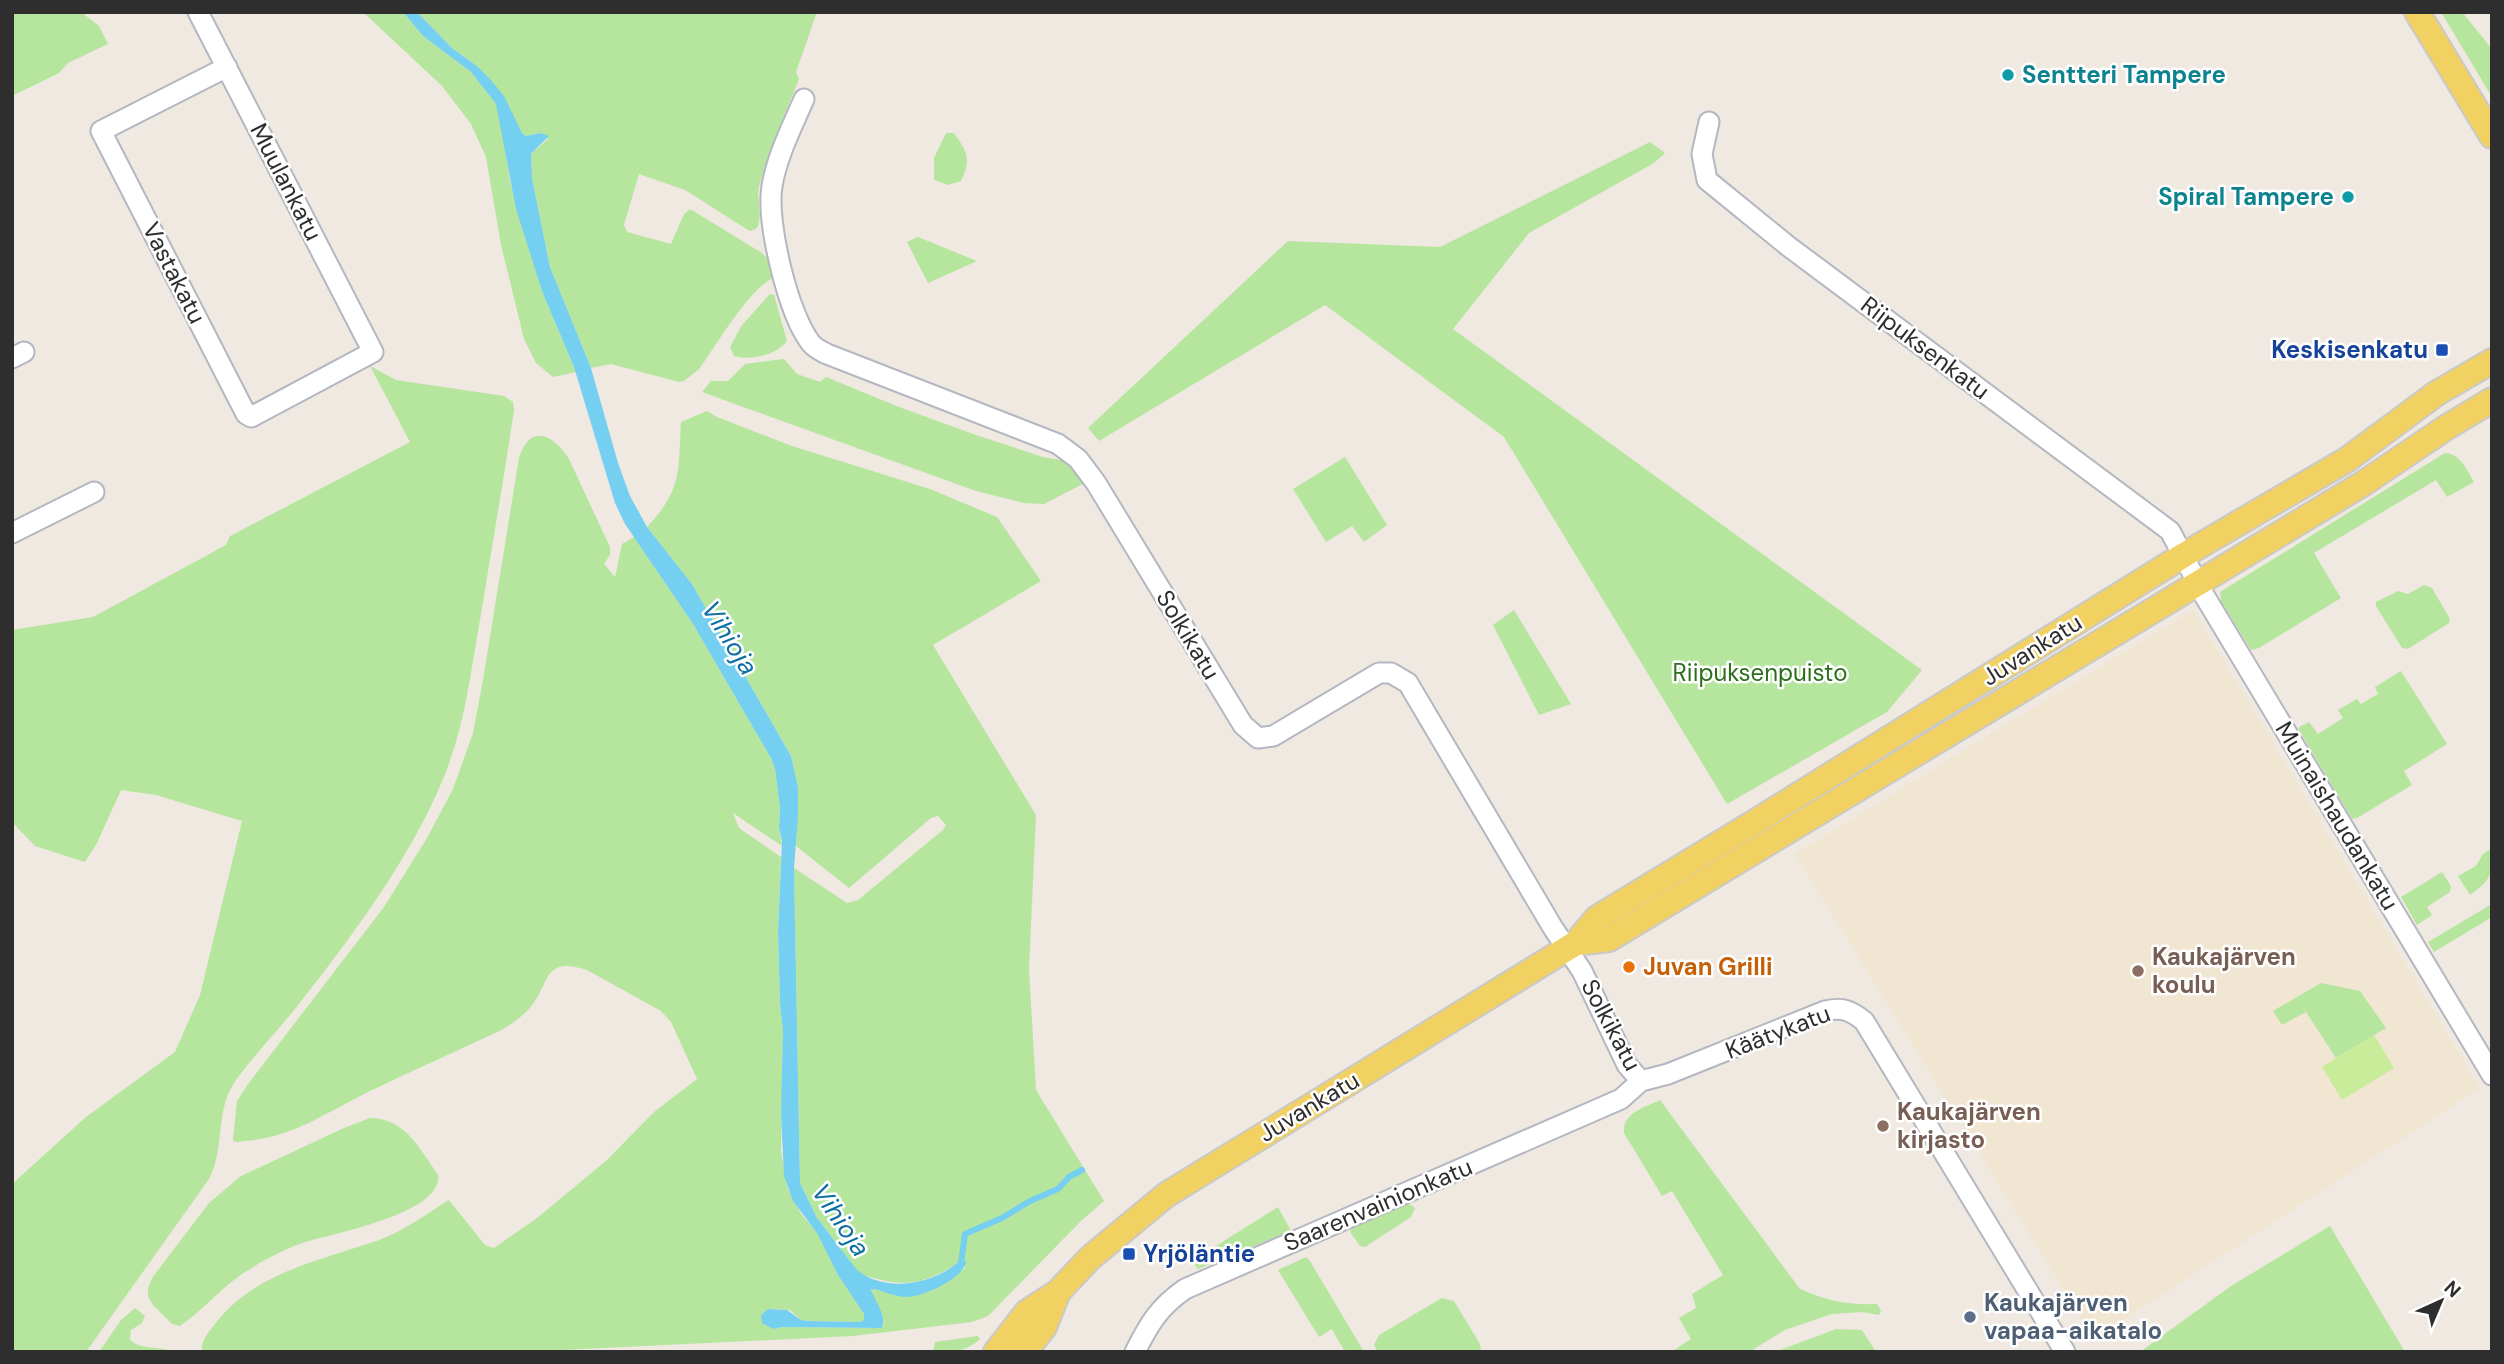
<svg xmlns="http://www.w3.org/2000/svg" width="2504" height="1364" font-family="'DM Sans',sans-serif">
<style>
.education{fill:#f0e6d1}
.green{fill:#b6e59e}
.pitch{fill:#c9ec9a}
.water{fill:#75cff0}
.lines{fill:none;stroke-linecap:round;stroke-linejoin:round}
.stream{stroke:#75cff0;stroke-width:6}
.minor-casing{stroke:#b4b7c1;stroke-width:23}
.major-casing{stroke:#c9c9c9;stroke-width:28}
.minor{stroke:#fff;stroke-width:19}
.major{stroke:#f2d163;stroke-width:24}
.culture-dot{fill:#0f9aa8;stroke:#fff;stroke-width:2.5}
.transit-dot{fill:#1a4fb4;stroke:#fff;stroke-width:2.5}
.food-dot{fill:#e8710a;stroke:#fff;stroke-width:2.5}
.education-dot{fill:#8d6e63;stroke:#fff;stroke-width:2.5}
.service-dot{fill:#5c6f8a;stroke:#fff;stroke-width:2.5}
.labels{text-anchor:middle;stroke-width:5;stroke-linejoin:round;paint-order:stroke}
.culture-label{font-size:24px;font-weight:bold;fill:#0d838f;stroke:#fff;text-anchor:start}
.street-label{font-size:24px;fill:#2e2e2e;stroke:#fff}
.transit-label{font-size:24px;font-weight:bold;fill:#164399;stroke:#fff;text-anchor:end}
.park-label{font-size:24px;fill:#2c6e1b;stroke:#fff}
.education-label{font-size:24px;font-weight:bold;fill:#785e54;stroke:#fff;text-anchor:start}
.food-label{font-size:24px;font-weight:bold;fill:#c56008;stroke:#fff;text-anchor:start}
.service-label{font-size:24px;font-weight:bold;fill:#4e5e75;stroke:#fff;text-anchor:start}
.water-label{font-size:26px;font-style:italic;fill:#0d6fa3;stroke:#fff}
</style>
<rect width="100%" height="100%" fill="#efe9e1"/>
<polygon class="education" points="2193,610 2480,1088 2094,1339 1795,854"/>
<g class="green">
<polygon points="12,12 81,12 99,26 108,44 68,63 59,73 12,96"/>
<polygon points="363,12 403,12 423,36 471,72 496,104 500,116 510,181 543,294 576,372 553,377 536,363 524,339 501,245 486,157 471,124 442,86"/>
<path d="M417,12H817L796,72L799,79C785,115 768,150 759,187C756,200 764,219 756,229L750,231L745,228L685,190L639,174L624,225L627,232L671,244L684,214L690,209L762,253L770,261L773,278C748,290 717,345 699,369L684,381L679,382L611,364L591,368L550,267L532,178L531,154L548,139L541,133L526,136L522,133L477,66L452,48Z"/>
<polygon points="2441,12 2462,12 2492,49 2492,97"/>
<path d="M946,133H954C967,152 972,159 961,181L948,185L934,180V158Z"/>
<polygon points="1650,142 1665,153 1654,163 1529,233 1453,329 1922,670 1887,712 1727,804 1504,437 1325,305 1099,441 1088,428 1288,241 1440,247"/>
<polygon points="918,237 977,261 928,283 907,242"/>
<path d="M770,294L774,295L787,341C776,355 751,361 734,356L730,347L742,325Z"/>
<polygon points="784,359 797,374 820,382 826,377 899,407 976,435 1043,457 1061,460 1072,466 1085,480 1081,485 1044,504 1024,503 976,491 702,392 711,381 728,381 745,364"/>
<path d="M370,366L396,380L504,396L513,402L514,410C504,478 492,546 481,614C471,669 465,727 443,779C411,858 348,942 295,1009C275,1034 252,1057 234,1083C215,1112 225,1149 209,1179L86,1352H12V1184L86,1117L175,1052L200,995L242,821L156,795L121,790L97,843L85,862L35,846L12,822V630L93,617L226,545L230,536L410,442Z"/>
<path d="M707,411L717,417L792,446L930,489L997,517L1041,581L933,645L1036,815L1029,969L1036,1090L1104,1201L1082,1220L988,1316L972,1322L853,1336L521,1352H202C201,1340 208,1333 215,1324C256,1271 320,1261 379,1240C404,1231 426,1214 449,1200L485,1245L494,1248L537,1218L607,1160L654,1112L697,1079L671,1022L661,1011L587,970C545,957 551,978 533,1004C525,1015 513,1023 502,1030C458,1050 414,1070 370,1091C321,1115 292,1139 235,1142L233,1140L237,1101L248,1084L384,907L427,838L453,789L473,733L483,680L519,458C530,422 554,435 569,459L610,547V555L604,564L615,577L622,544L634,537L693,624L772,760L775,769L780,808L779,828L782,846L733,813L739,828L781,857L778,931L780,1004L783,1030L781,1151L787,1187L801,1214L817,1232L838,1275L864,1314V1320L860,1322L808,1321L801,1320L790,1310L768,1309L761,1315L773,1329L782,1327L882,1328L884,1323L871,1292L873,1288L922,1294L946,1283L965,1268V1259L962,1258C955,1266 944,1272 934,1276C908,1287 890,1283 863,1275L859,1273L817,1218L800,1183L794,868L847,903L858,900L943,830L946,825L938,816L931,818L849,888L796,846L798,787L791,756L692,584L647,527C683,489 678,470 681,422Z"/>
<path d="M2445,453C2461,454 2466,469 2474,482L2447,497L2436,480L2314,553L2341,598L2259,648L2251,650L2221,601L2220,592Z"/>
<polygon points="1345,457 1387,525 1364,542 1352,526 1326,542 1293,489"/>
<polygon points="2424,585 2432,588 2450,619 2449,623 2408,649 2402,648 2376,606 2376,602 2398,591 2408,594"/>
<polygon points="1514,610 1571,704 1539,715 1493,625"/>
<polygon points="2401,671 2447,744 2404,771 2412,785 2357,818 2352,819 2298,728 2309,722 2318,734 2343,718 2338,710 2357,699 2361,704 2378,694 2375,687"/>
<path d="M2492,848C2492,875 2493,878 2470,895L2458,876L2476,866L2483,854Z"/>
<polygon points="2442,872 2451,886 2450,892 2427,907 2432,915 2417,925 2401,897"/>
<polygon points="2492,904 2492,917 2434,952 2428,942"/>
<polygon points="2321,983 2360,991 2386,1028 2336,1058 2306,1012 2282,1025 2273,1011"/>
<path d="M1660,1100L1800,1289C1828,1301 1846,1305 1877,1304L1881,1311L1879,1315L1863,1312L1832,1314L1785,1330L1749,1352H1671L1691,1339L1679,1318L1696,1308L1692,1294L1723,1275L1672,1191L1662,1196L1624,1133C1622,1113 1644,1108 1660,1100Z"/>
<path d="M370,1118C405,1118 420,1149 438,1175C444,1213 331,1234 305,1242C284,1249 260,1262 242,1274C220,1289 202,1311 180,1326L172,1324L153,1305L148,1296V1288L152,1278L209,1203L241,1176L344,1128Z"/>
<polygon points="1406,1202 1415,1208 1411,1217 1365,1247 1360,1246 1350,1232 1352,1226"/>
<polygon points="1278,1207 1291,1231 1198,1269 1192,1261"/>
<polygon points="2330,1226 2405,1352 2140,1352 2231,1286"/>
<polygon points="1306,1257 1310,1261 1364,1352 1345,1352 1332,1329 1319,1337 1278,1270"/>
<polygon points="1442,1298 1454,1301 1480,1344 1481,1352 1378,1352 1374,1345 1379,1335"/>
<path d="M135,1308L145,1316L142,1323L131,1330L130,1339C139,1351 159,1345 174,1352H99L121,1320Z"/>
<polygon points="1836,1329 1862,1330 1876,1352 1775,1352"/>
<path d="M978,1336L980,1339C966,1352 951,1352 933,1352L935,1342Z"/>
</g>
<polygon class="pitch" points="2374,1035 2394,1068 2342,1100 2322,1067"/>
<path class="water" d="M403,12H417L452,48L477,66L490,79L504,96L522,133L526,136L541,133L549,136L531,154L532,178L550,267L591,368L618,463L630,496L647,527L692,584L791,756L798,787V817L794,868L800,1183L817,1218L857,1270C885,1294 939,1284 962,1258L966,1262C964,1278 923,1297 907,1297C897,1297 885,1292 875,1289L871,1290C875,1301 887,1316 882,1328L782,1327L773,1329L762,1323L761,1315L768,1309L787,1310L801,1320L808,1321L860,1322L864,1320V1314L838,1275L817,1233L793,1201L784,1176L781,1114L783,1030L780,1004L778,931L782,841L779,828L780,808L775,769L772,760L693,624L625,524L615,503L574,367L543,294L516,209L496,104L471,72L423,36Z"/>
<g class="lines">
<polyline class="stream" points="961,1264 965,1234 1002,1218 1030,1201 1058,1189 1069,1177 1082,1170"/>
<defs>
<g id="minor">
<polyline points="198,12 373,352 251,417 246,414 101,131 227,67"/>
<path d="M804,99C792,127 777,156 772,186C766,222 788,313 810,342C814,348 821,351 827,354L1058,444L1078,459L1096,483L1243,725L1258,738L1273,736L1379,673H1391L1408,683L1553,928L1582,971L1627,1065L1641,1081"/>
<polyline points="1709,122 1702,154 1707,180 1788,246 2170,531 2204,595 2492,1075"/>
<polyline points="12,358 24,352"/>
<polyline points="12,533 94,492"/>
<path d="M1135,1352C1149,1324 1159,1307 1185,1289L1621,1099L1641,1081L1668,1074L1825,1011C1842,1007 1850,1010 1864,1021L2065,1352"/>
</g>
<g id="major">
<polyline points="2417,12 2492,136"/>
<polyline points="1576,943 1609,939 2364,483 2447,427 2492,400"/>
<polyline points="996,1352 1027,1312 1058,1292 1090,1258 1166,1195 1576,943 1597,918 1755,822 2184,555 2348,459 2437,393 2492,361"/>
<polyline points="1025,1352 1044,1327 1058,1292"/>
</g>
</defs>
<use href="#minor" class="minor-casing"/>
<use href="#major" class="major-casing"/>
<use href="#minor" class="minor"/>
<use href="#major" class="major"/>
</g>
<g class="culture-dot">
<circle cx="2008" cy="75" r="7"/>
<circle cx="2348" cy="197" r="7"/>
</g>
<g class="transit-dot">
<rect x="2435" y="343" width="14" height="14" rx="3.5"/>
<rect x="1122" y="1247" width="14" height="14" rx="3.5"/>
</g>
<circle class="food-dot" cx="1629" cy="967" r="7"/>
<g class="education-dot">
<circle cx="2138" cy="971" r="7"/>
<circle cx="1883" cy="1126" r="7"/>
</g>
<circle class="service-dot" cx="1970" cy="1317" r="7"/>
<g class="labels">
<g class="culture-label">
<text x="2022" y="83">Sentteri Tampere</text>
<text x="2334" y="205" text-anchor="end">Spiral Tampere</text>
</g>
<g class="street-label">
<text transform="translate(286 182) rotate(63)" y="8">Muulankatu</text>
<text transform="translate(174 273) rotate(63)" y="8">Vastakatu</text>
<text transform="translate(1925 348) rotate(37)" y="8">Riipuksenkatu</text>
<text transform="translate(1188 635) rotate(59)" y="8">Solkikatu</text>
<text transform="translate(2032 650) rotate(-32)" y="8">Juvankatu</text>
<text transform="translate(2337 816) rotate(59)" y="8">Muinaishaudankatu</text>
<text transform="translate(1611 1025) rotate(62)" y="8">Solkikatu</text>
<text transform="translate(1778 1032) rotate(-21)" y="8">Käätykatu</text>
<text transform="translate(1309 1107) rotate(-31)" y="8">Juvankatu</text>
<text transform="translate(1378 1205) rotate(-23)" y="8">Saarenvainionkatu</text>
</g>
<g class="transit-label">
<text x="2428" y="358">Keskisenkatu</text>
<text x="1143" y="1262" text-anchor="start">Yrjöläntie</text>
</g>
<g class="park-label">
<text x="1760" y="681">Riipuksenpuisto</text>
</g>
<g class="education-label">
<text x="2152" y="965">Kaukajärven<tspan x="2152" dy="28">koulu</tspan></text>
<text x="1897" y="1120">Kaukajärven<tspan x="1897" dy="28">kirjasto</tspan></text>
</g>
<g class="food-label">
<text x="1643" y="975">Juvan Grilli</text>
</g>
<g class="service-label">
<text x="1984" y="1311">Kaukajärven<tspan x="1984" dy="28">vapaa-aikatalo</tspan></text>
</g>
<g class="water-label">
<text transform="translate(730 638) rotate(58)" y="9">Vihioja</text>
<text transform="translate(841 1220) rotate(56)" y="9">Vihioja</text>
</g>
</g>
<rect width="2504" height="1364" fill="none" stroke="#2e2e2e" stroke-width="28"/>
<g transform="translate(2441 1301) rotate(44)" stroke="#ffffff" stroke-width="5" paint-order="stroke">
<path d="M0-5L12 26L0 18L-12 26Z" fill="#2e2e2e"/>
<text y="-10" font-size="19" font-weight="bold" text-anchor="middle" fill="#2e2e2e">N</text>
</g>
</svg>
